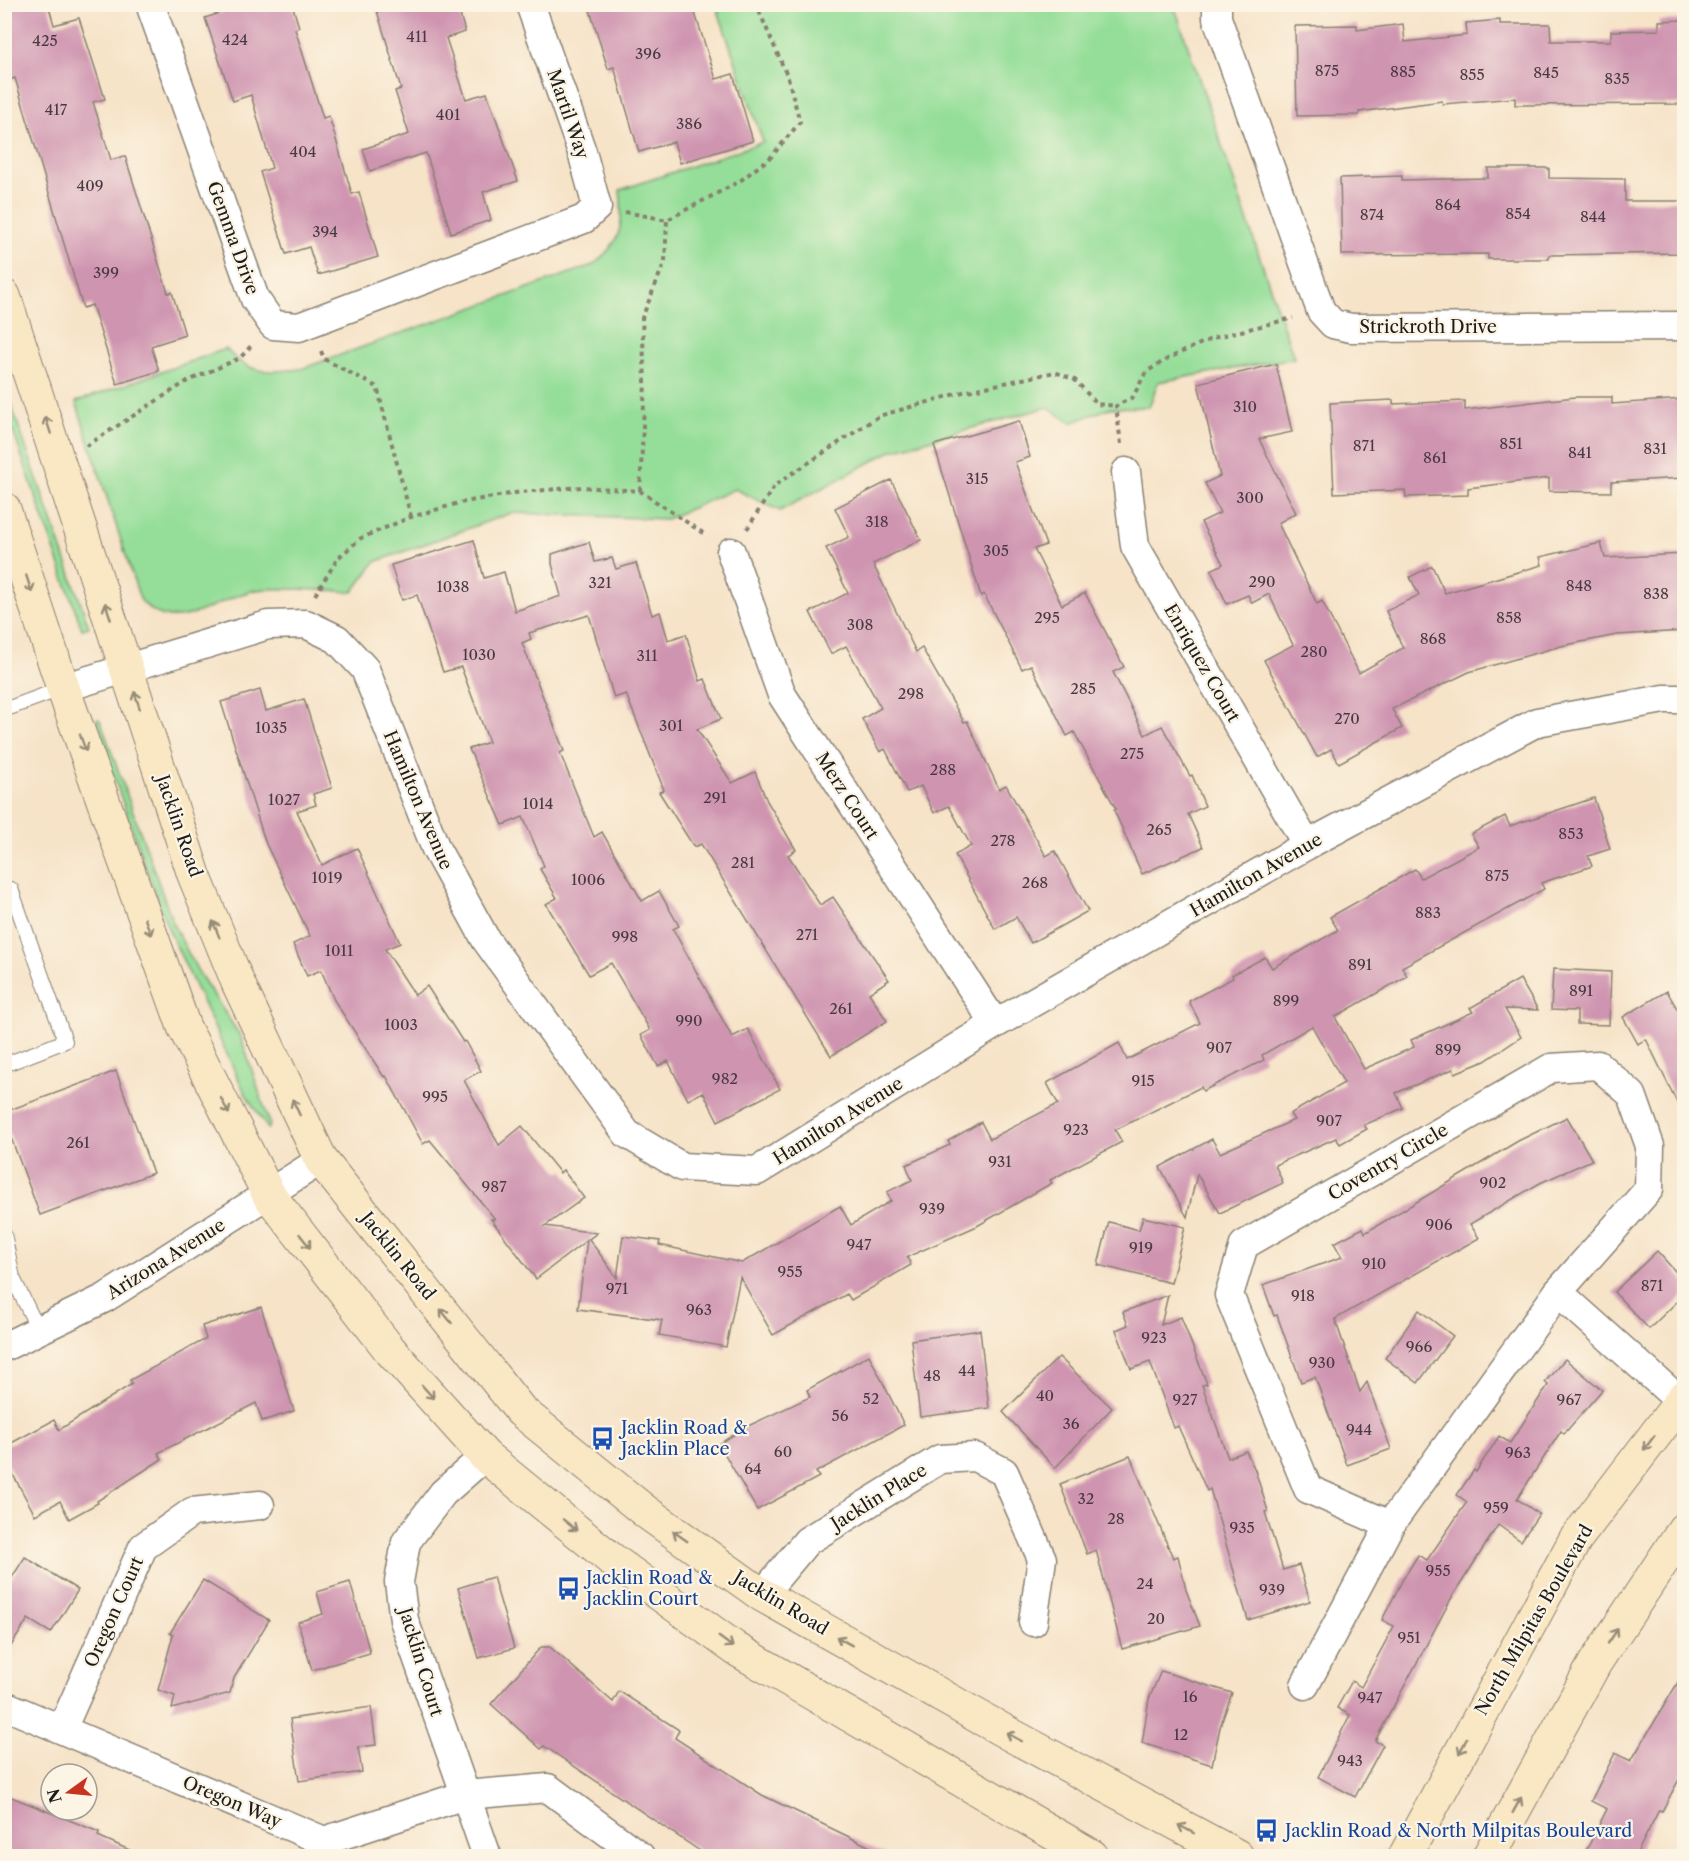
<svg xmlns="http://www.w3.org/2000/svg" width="1689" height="1861" font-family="'Libre Caslon Text',serif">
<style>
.green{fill:#95de99;stroke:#587d5a;stroke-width:1.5}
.building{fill:#cf94b0}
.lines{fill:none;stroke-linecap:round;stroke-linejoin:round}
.lane-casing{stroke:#898072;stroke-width:16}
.street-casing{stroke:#898072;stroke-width:31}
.secondary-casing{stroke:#898072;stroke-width:35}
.path{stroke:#898072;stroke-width:4;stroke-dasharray:4.5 4.5;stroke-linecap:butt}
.lane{stroke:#fff;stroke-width:14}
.street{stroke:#fff;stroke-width:28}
.secondary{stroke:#fae7c3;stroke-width:33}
.oneway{stroke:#968c78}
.labels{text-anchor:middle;stroke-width:4.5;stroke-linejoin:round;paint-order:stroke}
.number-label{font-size:15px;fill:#493a41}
.street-label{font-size:18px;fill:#1c1c1c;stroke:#fcf5e5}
.transit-label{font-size:18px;fill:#164399;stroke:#fcf5e5;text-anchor:start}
</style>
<rect width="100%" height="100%" fill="#fcf5e5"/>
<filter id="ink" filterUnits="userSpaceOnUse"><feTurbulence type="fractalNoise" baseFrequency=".0167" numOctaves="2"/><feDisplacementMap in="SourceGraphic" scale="12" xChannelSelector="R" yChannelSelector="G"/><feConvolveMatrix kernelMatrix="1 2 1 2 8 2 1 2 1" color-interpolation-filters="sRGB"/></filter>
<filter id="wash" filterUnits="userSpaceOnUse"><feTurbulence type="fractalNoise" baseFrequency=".008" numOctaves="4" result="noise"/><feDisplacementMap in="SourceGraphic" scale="24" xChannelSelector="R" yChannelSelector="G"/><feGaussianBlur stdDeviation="1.35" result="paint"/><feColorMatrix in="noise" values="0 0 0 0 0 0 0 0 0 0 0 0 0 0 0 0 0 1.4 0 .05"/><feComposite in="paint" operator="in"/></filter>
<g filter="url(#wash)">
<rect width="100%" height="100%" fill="#f6e3c8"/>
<g class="green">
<path d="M716,5H1174L1294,358L1158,382L1149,407L1110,408L1071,423L1048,407L893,450L780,511L735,489L667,519L511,513L375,562L353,592C326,591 280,586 256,590C215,598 173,641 140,599L76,402L226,349C250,376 268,372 301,369L593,265C622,242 624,225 620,190L763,142Z"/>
<polygon points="4,385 80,601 89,627 82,629 5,408"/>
<polygon points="97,719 100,720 174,926 199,973 241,1037 270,1125 268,1129 246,1095 167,926 95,724"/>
</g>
<g id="blocks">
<g class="building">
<polygon points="21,4 48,4 54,25 79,18 105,99 93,102 111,160 125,156 168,293 172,292 185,335 151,346 159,371 117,384 92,305 83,308 15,78 4,82 4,9"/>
<polygon points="223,4 292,4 299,27 295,29 323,118 329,116 352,194 359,192 378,257 318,275 309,247 286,254 260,172 272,168 251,95 233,101 205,18 226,11"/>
<polygon points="399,4 457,4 465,32 446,38 466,99 487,93 518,181 483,192 491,220 451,233 426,153 370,171 363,149 409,134 395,91 401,89 377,11"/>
<polygon points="588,4 692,4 716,79 733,74 753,141 680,163 674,142 639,152 614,67 608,69"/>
<polygon points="1500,20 1500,24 1550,24 1551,41 1611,41 1611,31 1659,30 1659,21 1684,20 1684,104 1515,105 1515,98 1443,104 1442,101 1359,112 1359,115 1297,116 1295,26 1357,25 1357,30 1403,24 1405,42 1467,35 1466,23"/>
<polygon points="1488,168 1549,168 1549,178 1625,179 1625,201 1684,201 1684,253 1549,255 1549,259 1488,259 1488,254 1342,255 1340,178 1402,176 1402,180 1488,178"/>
<polygon points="1276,364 1292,432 1259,439 1296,513 1278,523 1317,604 1322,601 1359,673 1403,648 1386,611 1419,595 1410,577 1432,566 1445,593 1542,565 1540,557 1601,543 1605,558 1684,554 1684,631 1617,635 1561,646 1469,672 1392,709 1402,728 1339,763 1331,749 1317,757 1264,660 1293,645 1269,594 1252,603 1248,595 1227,604 1211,570 1223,564 1201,522 1220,513 1205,483 1220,476 1198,383"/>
<polygon points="1575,397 1612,397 1612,404 1683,399 1684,478 1611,482 1611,492 1549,491 1549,478 1468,488 1468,495 1406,497 1405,490 1334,493 1330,403 1393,400 1393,404 1465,401 1465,410"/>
<polygon points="1019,421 1030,457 1015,462 1046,545 1034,549 1062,605 1085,593 1124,667 1113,672 1145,735 1162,726 1190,776 1192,775 1205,806 1188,814 1203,847 1142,874 1114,810 1116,809 1074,732 1067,736 1031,665 1022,669 984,594 981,596 934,445"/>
<polygon points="891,480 921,540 873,564 916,652 922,648 964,722 967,721 999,789 1006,785 1046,856 1055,851 1088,911 1031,943 1016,917 995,929 955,855 971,846 949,806 934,813 921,786 907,792 885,749 880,752 862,719 881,708 846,646 831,654 810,612 848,593 826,548 849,537 835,508"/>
<polygon points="474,540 484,578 504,572 515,611 561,596 552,564 552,554 589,542 595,562 612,558 616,569 636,563 652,615 660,612 668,640 686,634 700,681 705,679 721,719 697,729 732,783 755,772 767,801 796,850 788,855 820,905 833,897 889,980 869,993 887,1021 831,1056 701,844 694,847 659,792 664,790 626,694 614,698 589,615 529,633 531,639 522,643 564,751 560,753 594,837 602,832 642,901 659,891 679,926 673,929 732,1037 748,1029 780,1089 718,1121 703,1092 688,1100 668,1061 658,1066 641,1035 650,1030 611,963 589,975 546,904 557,898 540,869 544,866 523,817 503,825 469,749 489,742 461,667 443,672 417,595 402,600 391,565"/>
<polygon points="260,690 266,711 304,699 332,788 313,794 316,805 297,811 322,865 357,848 400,943 385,949 415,995 427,986 463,1042 465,1041 481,1071 464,1080 499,1145 522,1126 560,1173 563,1170 584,1198 545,1226 597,1233 589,1239 617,1278 623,1236 660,1241 659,1245 742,1263 840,1206 851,1225 891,1201 887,1192 912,1180 906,1165 950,1145 948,1141 981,1122 990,1139 1058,1104 1047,1083 1119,1043 1127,1060 1200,1023 1189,1001 1233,978 1232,975 1265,957 1272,968 1338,930 1330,917 1415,869 1421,878 1479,847 1471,834 1505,816 1510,826 1594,798 1610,849 1588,856 1592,866 1541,883 1544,889 1402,967 1407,976 1335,1017 1364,1069 1414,1047 1411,1040 1473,1012 1470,1008 1520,979 1538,1010 1505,1009 1521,1037 1485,1061 1455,1073 1453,1069 1396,1093 1403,1108 1364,1125 1367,1129 1340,1144 1336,1138 1275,1165 1283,1183 1220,1213 1197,1174 1187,1217 1160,1167 1212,1139 1220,1153 1294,1120 1290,1114 1344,1083 1312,1026 1262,1055 1264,1060 1203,1091 1201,1087 1115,1130 1122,1142 1050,1180 1052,1183 977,1226 907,1257 911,1265 851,1300 847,1294 773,1335 740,1277 726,1347 659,1335 662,1320 578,1309 587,1240 536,1279 491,1219 495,1219 430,1140 423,1144 386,1076 384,1077 334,1000 321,970 307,976 293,944 310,936 266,844 221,702"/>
<polygon points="1553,969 1611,972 1609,1025 1577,1024 1577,1011 1551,1010"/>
<polygon points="1667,991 1684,1021 1684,1117 1646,1039 1638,1044 1623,1017"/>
<polygon points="116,1071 153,1173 40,1215 4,1119 4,1112"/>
<polygon points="1567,1117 1592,1160 1540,1183 1470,1224 1479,1238 1335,1319 1360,1392 1367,1382 1391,1449 1347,1465 1315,1377 1301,1382 1277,1315 1274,1316 1263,1285 1342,1257 1334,1243 1363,1228 1365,1233 1518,1141"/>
<polygon points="1143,1217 1185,1227 1171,1283 1098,1265 1109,1222 1139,1230"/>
<polygon points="1657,1251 1684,1281 1684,1295 1649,1329 1614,1292"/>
<polygon points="1168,1295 1161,1325 1181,1317 1207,1384 1202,1385 1228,1458 1246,1451 1255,1470 1268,1511 1265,1512 1283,1570 1299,1565 1310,1601 1248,1620 1210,1489 1207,1491 1178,1426 1174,1428 1150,1362 1131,1369 1116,1330 1128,1325 1123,1312"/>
<polygon points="261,1307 294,1411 262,1421 256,1403 158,1453 162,1459 97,1501 98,1503 69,1519 60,1501 35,1515 4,1458 4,1447 54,1420 59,1430 132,1384 130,1380 206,1339 202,1326"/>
<polygon points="1419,1310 1453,1336 1418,1383 1385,1358"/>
<polygon points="980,1330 989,1408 920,1417 911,1340"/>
<polygon points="869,1355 904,1425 816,1472 819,1477 757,1510 719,1444 746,1427 810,1397 807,1390"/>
<polygon points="1059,1357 1112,1408 1055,1468 1003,1412"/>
<polygon points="1565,1359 1602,1390 1564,1434 1561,1431 1517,1499 1539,1514 1521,1541 1498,1525 1451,1599 1375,1741 1383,1745 1355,1797 1318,1777 1350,1715 1337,1708 1352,1681 1361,1687 1394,1626 1382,1620 1403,1579 1418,1555 1427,1560 1467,1502 1457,1495 1474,1470 1476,1472 1499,1436 1510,1443 1548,1385 1545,1382"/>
<polygon points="1130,1456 1173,1558 1178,1556 1186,1590 1200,1626 1122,1649 1096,1550 1087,1554 1060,1484"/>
<polygon points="25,1557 78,1590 51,1633 28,1619 4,1657 4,1590"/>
<polygon points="493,1577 514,1648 479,1658 458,1588"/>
<polygon points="203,1580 269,1620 234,1678 230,1693 172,1709 175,1696 158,1690 173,1635 170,1633"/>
<polygon points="350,1582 370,1653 312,1670 298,1622 323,1614 317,1592"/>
<polygon points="541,1647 550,1647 613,1702 619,1691 679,1730 675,1738 762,1795 891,1857 709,1857 544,1746 541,1749 491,1704"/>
<polygon points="1161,1671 1232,1693 1220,1727 1212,1765 1142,1743 1149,1699"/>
<polygon points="1684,1672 1684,1770 1662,1811 1659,1810 1635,1857 1583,1857 1607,1809 1591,1801 1615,1753 1631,1761"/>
<polygon points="371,1707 376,1745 358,1747 362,1772 299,1781 290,1719"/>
<polygon points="4,1794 99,1832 98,1836 145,1857 4,1857"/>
</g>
</g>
</g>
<g filter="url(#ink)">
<use href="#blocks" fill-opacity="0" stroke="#898072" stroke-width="1.5"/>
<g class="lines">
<defs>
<g id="lane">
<polyline points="4,710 63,688"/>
<polyline points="4,891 11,889 65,1041 4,1065"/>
<polyline points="4,1234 13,1278 39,1331"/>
</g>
<g id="street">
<polyline points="150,4 255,299 273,325 299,327 584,219 597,207 582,152 530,4"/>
<polyline points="1217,4 1217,18 1321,311 1333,324 1351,328 1684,326"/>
<polyline points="1126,472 1135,546 1307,845"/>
<polyline points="731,552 782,695 995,1024"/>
<polyline points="63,688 268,625 306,624 337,639 365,669 436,849 486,940 627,1134 682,1167 757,1171 995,1024 1307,845 1537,722 1664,699 1684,699"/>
<polyline points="1558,1292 1680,1401"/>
<polyline points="4,1347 105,1298 321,1160"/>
<polyline points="485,1456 443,1493 406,1542 399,1582 404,1620 487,1856"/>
<polyline points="762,1595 807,1541 940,1459 975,1457 1004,1472 1042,1559 1033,1622"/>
<polyline points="1305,1685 1390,1525 1558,1292 1649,1189 1650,1146 1632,1095 1598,1065 1551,1068 1244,1245 1229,1295 1308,1489 1390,1525"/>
<polyline points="4,1705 324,1841 465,1795 548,1788 640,1856"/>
<polyline points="62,1729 143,1547 192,1512 260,1505"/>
</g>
<g id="secondary">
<polyline points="4,296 194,875 238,983 321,1160 521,1411 646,1512 762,1595 1013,1736 1237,1856"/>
<polyline points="4,509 63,688 184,1027 269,1195 390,1350 485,1456 611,1559 736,1649 1092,1856"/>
<polyline points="1405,1856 1575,1540 1684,1397"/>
<polyline points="1489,1856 1595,1663 1684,1529"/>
</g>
</defs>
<use href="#lane" class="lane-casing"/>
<use href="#street" class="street-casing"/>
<use href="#secondary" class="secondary-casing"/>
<g class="path">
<polyline points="625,212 667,220 740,181 771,157 800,122 788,78 756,4"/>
<polyline points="321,351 324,359 377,387 411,517"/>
<polyline points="1121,444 1116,406 1133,397 1146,372 1169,358 1213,338 1293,318"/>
<polyline points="86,446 186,382 240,358 251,346"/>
<polyline points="640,491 645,382 642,318 665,261 667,220"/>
<polyline points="747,529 775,485 879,416 963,392 1055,372 1075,380 1097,404 1116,406"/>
<polyline points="315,595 338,558 361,538 411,517 459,503 521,492 582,487 640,491 706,535"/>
</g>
<use href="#lane" class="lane"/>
<use href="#street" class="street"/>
<use href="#secondary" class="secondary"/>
</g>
<defs><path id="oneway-shaft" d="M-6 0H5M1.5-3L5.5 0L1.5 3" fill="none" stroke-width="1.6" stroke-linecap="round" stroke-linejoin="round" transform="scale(1.5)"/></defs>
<g class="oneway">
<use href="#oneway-shaft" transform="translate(48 425) rotate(-108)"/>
<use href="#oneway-shaft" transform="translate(29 584) rotate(72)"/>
<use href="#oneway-shaft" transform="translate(108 611) rotate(-108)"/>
<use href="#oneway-shaft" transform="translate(137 700) rotate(-108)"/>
<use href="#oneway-shaft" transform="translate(83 743) rotate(70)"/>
<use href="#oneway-shaft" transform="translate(148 927) rotate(70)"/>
<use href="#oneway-shaft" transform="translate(216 929) rotate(-112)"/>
<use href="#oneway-shaft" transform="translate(225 1106) rotate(63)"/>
<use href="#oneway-shaft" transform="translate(296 1107) rotate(-115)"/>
<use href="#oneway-shaft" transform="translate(305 1241) rotate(52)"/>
<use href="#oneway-shaft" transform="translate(446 1316) rotate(-129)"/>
<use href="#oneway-shaft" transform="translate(428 1392) rotate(48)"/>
<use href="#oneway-shaft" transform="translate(1649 1443) rotate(127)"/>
<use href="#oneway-shaft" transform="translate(570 1525) rotate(39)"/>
<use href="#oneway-shaft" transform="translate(680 1536) rotate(-145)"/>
<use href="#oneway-shaft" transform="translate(1613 1636) rotate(-56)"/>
<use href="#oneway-shaft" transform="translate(844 1641) rotate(-151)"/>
<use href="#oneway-shaft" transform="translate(726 1642) rotate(36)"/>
<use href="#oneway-shaft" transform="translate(1014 1737) rotate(-151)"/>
<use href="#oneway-shaft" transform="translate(1463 1746) rotate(118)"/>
<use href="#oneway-shaft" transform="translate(1517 1805) rotate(-61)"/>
<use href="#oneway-shaft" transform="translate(1186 1829) rotate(-152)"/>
</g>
</g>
<defs>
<symbol id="bus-bare" viewBox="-9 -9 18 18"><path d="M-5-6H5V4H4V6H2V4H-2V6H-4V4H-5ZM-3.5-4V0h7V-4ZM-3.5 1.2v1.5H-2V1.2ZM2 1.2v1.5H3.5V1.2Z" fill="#1a4fb4" stroke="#fcf5e5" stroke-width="2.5" paint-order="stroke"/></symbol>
</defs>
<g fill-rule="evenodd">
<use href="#bus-bare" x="586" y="1422" width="33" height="33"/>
<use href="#bus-bare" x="552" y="1572" width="33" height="33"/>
<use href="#bus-bare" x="1250" y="1814" width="33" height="33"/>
</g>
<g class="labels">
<g class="number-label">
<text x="417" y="42">411</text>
<text x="235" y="45">424</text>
<text x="45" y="46">425</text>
<text x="648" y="59">396</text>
<text x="1327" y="76">875</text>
<text x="1403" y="77">885</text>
<text x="1546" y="78">845</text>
<text x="1472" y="80">855</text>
<text x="1617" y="84">835</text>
<text x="56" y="115">417</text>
<text x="448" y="120">401</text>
<text x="689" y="129">386</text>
<text x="303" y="157">404</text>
<text x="90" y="191">409</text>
<text x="1448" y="210">864</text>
<text x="1518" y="219">854</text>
<text x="1372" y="220">874</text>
<text x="1593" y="222">844</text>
<text x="325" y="237">394</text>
<text x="106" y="278">399</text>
<text x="1245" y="412">310</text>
<text x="1511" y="449">851</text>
<text x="1364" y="451">871</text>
<text x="1655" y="454">831</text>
<text x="1580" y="458">841</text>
<text x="1435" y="463">861</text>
<text x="977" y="484">315</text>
<text x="1250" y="503">300</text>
<text x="877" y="527">318</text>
<text x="996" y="556">305</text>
<text x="1262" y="587">290</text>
<text x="600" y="588">321</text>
<text x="1579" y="591">848</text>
<text x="453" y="592">1038</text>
<text x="1656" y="599">838</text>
<text x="1047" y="623">295</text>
<text x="1509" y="623">858</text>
<text x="860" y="630">308</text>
<text x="1433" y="644">868</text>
<text x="1314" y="657">280</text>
<text x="479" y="660">1030</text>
<text x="647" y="661">311</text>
<text x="1083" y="694">285</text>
<text x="911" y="699">298</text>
<text x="1347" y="724">270</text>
<text x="671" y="731">301</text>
<text x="271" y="733">1035</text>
<text x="1132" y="759">275</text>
<text x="943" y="775">288</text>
<text x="715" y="803">291</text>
<text x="284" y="805">1027</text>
<text x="538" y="809">1014</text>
<text x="1159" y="835">265</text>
<text x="1571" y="839">853</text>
<text x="1003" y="846">278</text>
<text x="743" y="868">281</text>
<text x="1497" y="881">875</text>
<text x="327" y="883">1019</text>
<text x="588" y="885">1006</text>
<text x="1035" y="888">268</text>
<text x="1428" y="918">883</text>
<text x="807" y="940">271</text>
<text x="625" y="942">998</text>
<text x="339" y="956">1011</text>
<text x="1360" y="970">891</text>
<text x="1581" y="996">891</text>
<text x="1286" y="1006">899</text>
<text x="841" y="1014">261</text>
<text x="689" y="1026">990</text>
<text x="401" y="1030">1003</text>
<text x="1219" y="1053">907</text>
<text x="1448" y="1055">899</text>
<text x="725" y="1084">982</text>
<text x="1143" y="1086">915</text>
<text x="435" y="1102">995</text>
<text x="1329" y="1126">907</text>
<text x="1076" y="1135">923</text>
<text x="78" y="1148">261</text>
<text x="1000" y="1167">931</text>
<text x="1493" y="1188">902</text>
<text x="494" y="1192">987</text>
<text x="932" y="1214">939</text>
<text x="1439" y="1230">906</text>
<text x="859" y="1250">947</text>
<text x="1141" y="1253">919</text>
<text x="1374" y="1269">910</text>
<text x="790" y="1277">955</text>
<text x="1652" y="1291">871</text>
<text x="617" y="1294">971</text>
<text x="1303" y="1301">918</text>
<text x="699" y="1315">963</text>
<text x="1154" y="1343">923</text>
<text x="1419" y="1352">966</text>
<text x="1322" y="1368">930</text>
<text x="967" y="1376">44</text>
<text x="932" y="1381">48</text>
<text x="1045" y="1401">40</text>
<text x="871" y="1404">52</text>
<text x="1185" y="1405">927</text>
<text x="1569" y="1405">967</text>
<text x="840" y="1421">56</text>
<text x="1071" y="1429">36</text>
<text x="1359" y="1435">944</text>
<text x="783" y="1457">60</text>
<text x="1518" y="1458">963</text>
<text x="753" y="1474">64</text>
<text x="1086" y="1504">32</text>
<text x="1496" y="1513">959</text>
<text x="1116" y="1524">28</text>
<text x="1242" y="1533">935</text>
<text x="1438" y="1576">955</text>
<text x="1145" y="1589">24</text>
<text x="1272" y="1595">939</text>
<text x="1156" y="1624">20</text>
<text x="1409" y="1643">951</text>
<text x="1190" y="1702">16</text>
<text x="1370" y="1703">947</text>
<text x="1181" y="1740">12</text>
<text x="1350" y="1766">943</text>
</g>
<g class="street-label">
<text transform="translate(568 114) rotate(71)" y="6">Martil Way</text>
<text transform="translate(233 238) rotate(70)" y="6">Gemma Drive</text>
<text x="1428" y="333">Strickroth Drive</text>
<text transform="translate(1202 663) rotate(60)" y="6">Enriquez Court</text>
<text transform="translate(847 796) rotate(57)" y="6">Merz Court</text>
<text transform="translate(418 800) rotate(67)" y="6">Hamilton Avenue</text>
<text transform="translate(179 826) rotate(71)" y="6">Jacklin Road</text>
<text transform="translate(1256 875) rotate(-30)" y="6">Hamilton Avenue</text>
<text transform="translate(838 1121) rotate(-32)" y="6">Hamilton Avenue</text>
<text transform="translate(1388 1162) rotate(-30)" y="6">Coventry Circle</text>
<text transform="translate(398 1256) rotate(51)" y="6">Jacklin Road</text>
<text transform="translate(166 1259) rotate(-32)" y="6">Arizona Avenue</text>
<text transform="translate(879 1497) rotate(-32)" y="6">Jacklin Place</text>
<text transform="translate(781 1603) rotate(31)" y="6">Jacklin Road</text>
<text transform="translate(114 1612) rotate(-66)" y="6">Oregon Court</text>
<text transform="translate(1534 1620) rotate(-60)" y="6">North Milpitas Boulevard</text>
<text transform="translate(421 1662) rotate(73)" y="6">Jacklin Court</text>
<text transform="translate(232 1802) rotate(23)" y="6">Oregon Way</text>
</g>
<g class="transit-label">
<text x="621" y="1434">Jacklin Road &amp;<tspan x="621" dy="21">Jacklin Place</tspan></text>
<text x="586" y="1584">Jacklin Road &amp;<tspan x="586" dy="21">Jacklin Court</tspan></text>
<text x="1285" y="1837">Jacklin Road &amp; North Milpitas Boulevard</text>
</g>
</g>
<rect width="1689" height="1861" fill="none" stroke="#fcf5e5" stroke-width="24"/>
<g transform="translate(69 1792) rotate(255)"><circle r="28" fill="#fcf5e5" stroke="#a29e95" stroke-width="1.5"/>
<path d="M0-4.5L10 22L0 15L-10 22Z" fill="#c8321e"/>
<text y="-9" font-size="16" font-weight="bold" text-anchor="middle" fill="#1c1c1c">N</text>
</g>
</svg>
